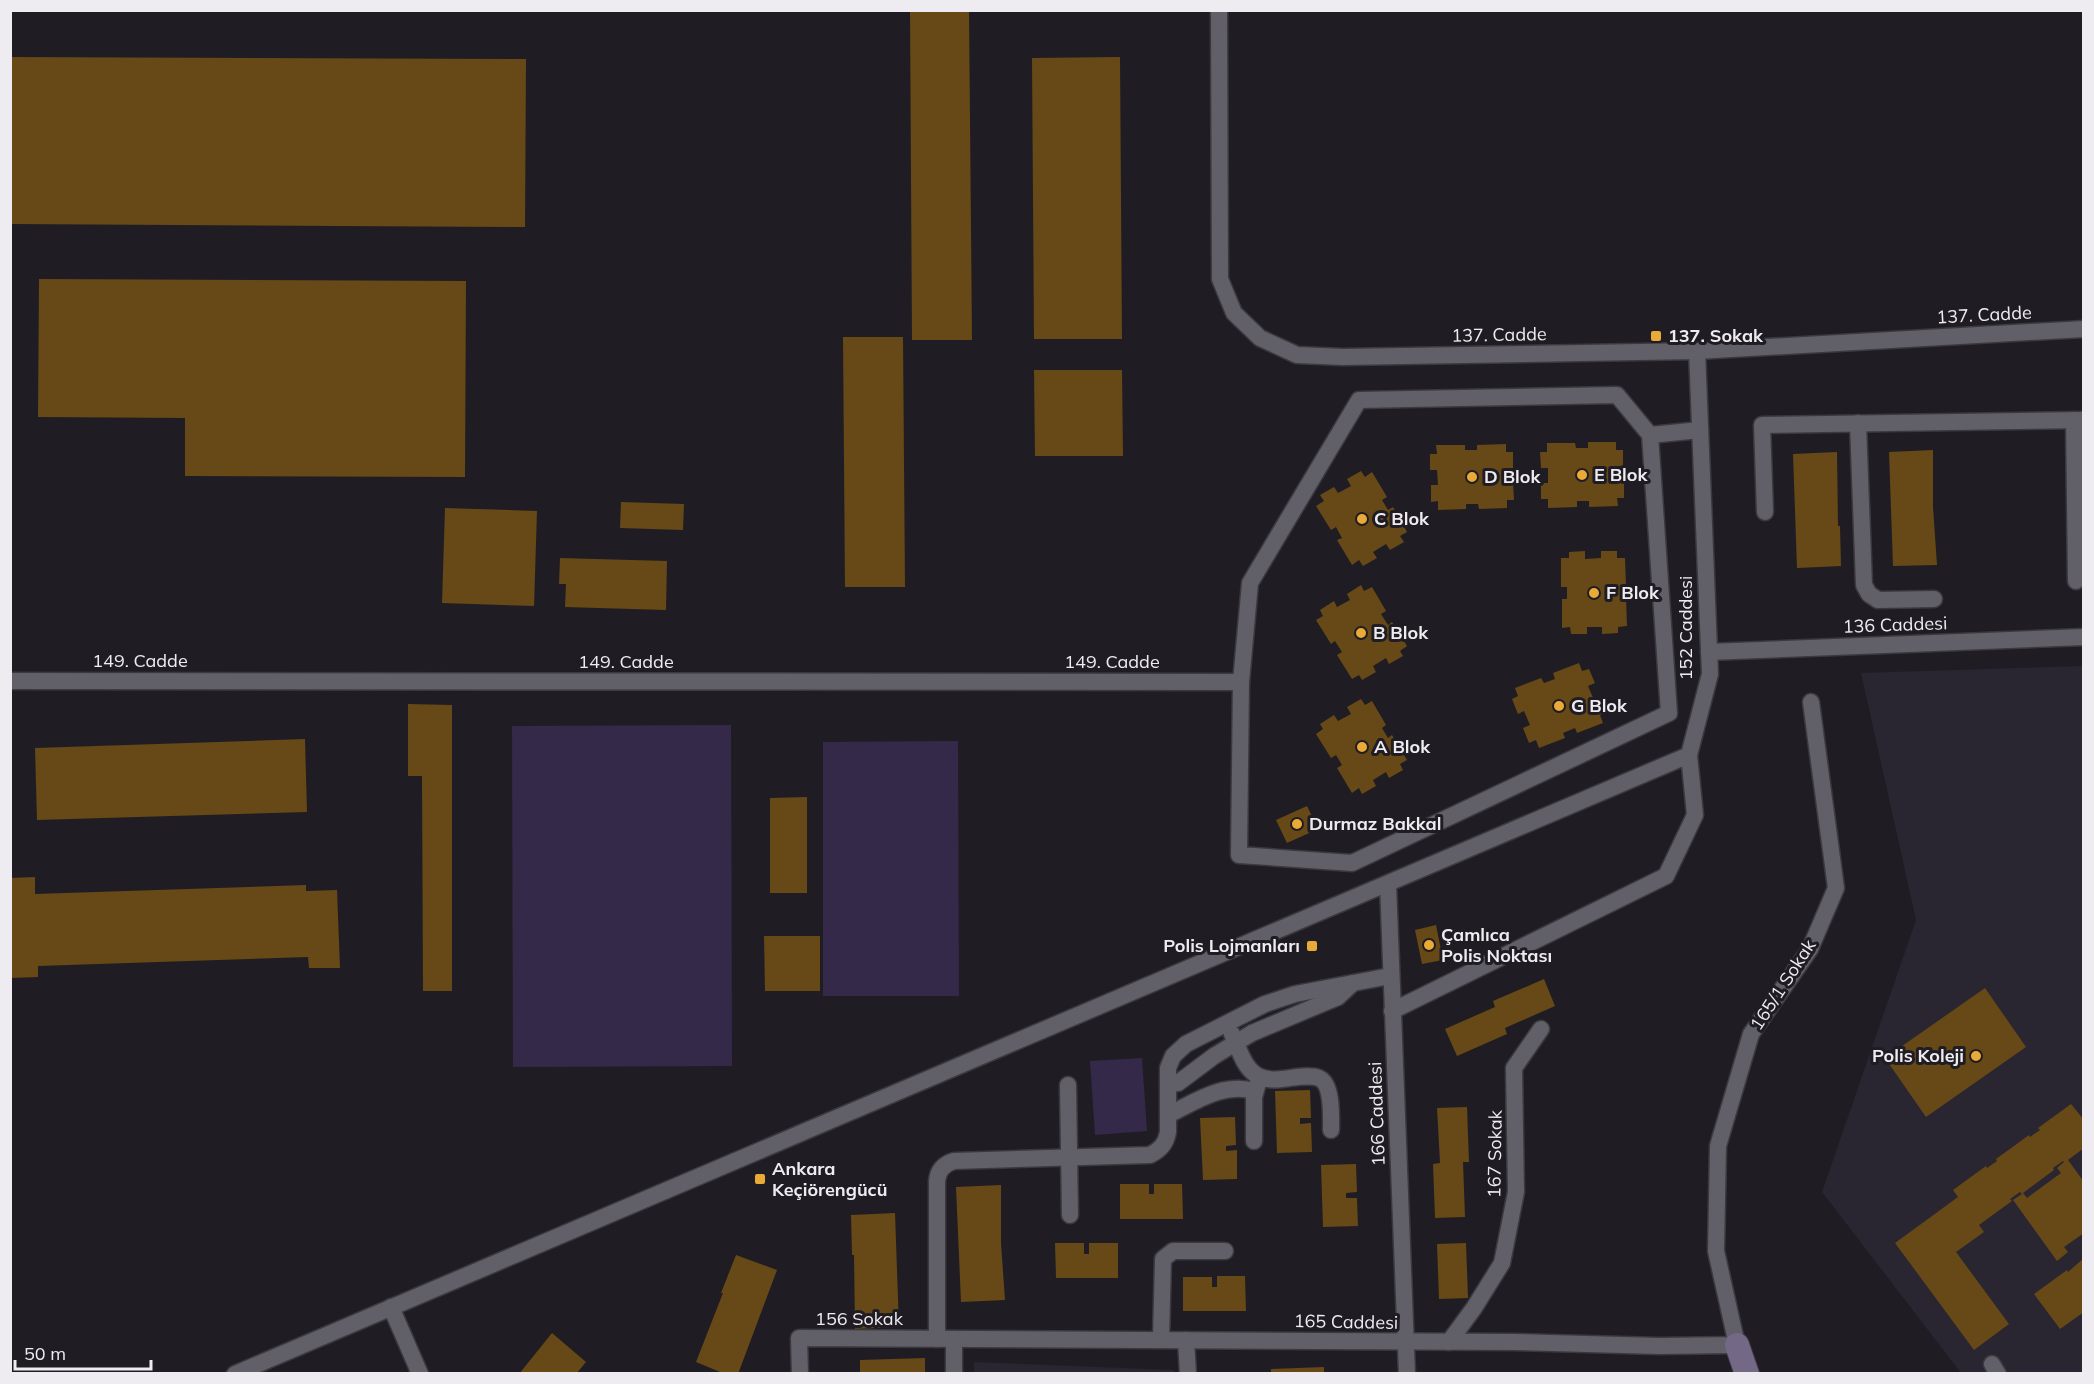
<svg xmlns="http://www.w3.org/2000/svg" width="2094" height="1384" font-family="Mulish,sans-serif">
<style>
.built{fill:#292531}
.green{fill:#35294a}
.building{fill:#664916;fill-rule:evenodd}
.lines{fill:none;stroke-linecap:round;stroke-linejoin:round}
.street-casing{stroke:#3b393e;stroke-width:19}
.secondary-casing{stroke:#3b393e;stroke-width:26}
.street{stroke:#615f67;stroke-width:16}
.secondary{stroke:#736987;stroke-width:24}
.poi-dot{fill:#eaaa38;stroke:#1f1d23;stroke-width:2}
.labels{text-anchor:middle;stroke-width:6;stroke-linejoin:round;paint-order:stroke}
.street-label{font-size:18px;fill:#eeecf1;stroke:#1f1d23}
.poi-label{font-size:18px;font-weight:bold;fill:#eeecf1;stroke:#1f1d23;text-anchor:start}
</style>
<rect width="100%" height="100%" fill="#1f1d23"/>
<g class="built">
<polygon points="2083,666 2083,1373 1961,1373 1822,1192 1916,920 1861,673"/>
<polygon points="974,1362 1174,1370 1175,1373 974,1373"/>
</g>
<g class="green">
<polygon points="731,725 732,1066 513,1067 512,726"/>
<polygon points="958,741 959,996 823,996 823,742"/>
<polygon points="1142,1058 1147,1131 1095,1135 1090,1061"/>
</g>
<g class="building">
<polygon points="910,10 969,10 972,340 912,340"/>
<polygon points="10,57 526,59 525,227 10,224"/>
<polygon points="1120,57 1122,339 1034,339 1032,58"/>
<polygon points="39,279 466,281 465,477 185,476 185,418 38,417"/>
<polygon points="843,337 903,337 905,587 845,587"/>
<polygon points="1034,370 1122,370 1123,456 1035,456"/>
<polygon points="1588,442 1616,442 1616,450 1623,450 1623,466 1616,466 1617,482 1624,481 1624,498 1617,498 1618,506 1589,507 1589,501 1577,501 1577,507 1548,508 1548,499 1541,499 1541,483 1548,483 1548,468 1541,468 1540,452 1547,452 1547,443 1575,443 1576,448 1588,448"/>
<polygon points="1506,444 1506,452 1513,452 1513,468 1506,469 1506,484 1513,483 1514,500 1507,500 1507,508 1479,509 1478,504 1466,504 1466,509 1438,510 1438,501 1431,502 1431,485 1438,485 1437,470 1430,470 1430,454 1437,454 1436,445 1465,445 1465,450 1477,450 1477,445"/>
<polygon points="1933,450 1933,507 1937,565 1893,566 1889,452"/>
<polygon points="1837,452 1838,526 1840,526 1841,566 1797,568 1793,454"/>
<polygon points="1361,471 1365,477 1372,472 1387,497 1382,500 1388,510 1393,507 1407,532 1400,536 1404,542 1390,550 1386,544 1373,552 1377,558 1363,566 1359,560 1352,565 1337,540 1342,538 1336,527 1331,530 1316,506 1324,501 1320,495 1334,487 1338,493 1351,486 1347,479"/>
<polygon points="621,502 684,504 683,530 620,528"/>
<polygon points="445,508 537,511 534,606 442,603"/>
<polygon points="1585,551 1585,559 1601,558 1601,551 1617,551 1617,558 1625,558 1626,586 1620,586 1621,598 1626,598 1627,626 1618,627 1618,633 1602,634 1602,627 1587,627 1587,634 1571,634 1570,627 1562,628 1562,599 1567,599 1567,587 1561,587 1561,558 1569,558 1569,552"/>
<polygon points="560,558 667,561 666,610 565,607 566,584 559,584"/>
<polygon points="1361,585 1364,591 1372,587 1386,611 1381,614 1388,625 1392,622 1407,646 1400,651 1403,656 1389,664 1386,658 1373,666 1376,672 1362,680 1359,675 1352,679 1337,655 1342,652 1335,641 1331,644 1316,620 1323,616 1320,610 1334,601 1337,607 1350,600 1347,594"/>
<polygon points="1579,663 1582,671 1589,669 1595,683 1588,686 1594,700 1600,698 1606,713 1600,715 1603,723 1577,733 1575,728 1563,733 1565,738 1539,748 1536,740 1529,743 1523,728 1530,725 1524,711 1518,714 1512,699 1518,696 1515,688 1541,678 1544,683 1555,679 1553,673"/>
<polygon points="1361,699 1365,705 1372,701 1386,725 1382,728 1388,738 1392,735 1407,760 1400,764 1403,770 1389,778 1386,772 1373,780 1376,786 1362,794 1359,788 1352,793 1337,768 1342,765 1336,755 1331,758 1316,734 1323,729 1320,724 1334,715 1338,721 1351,714 1347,707"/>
<polygon points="408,704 452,705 452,991 423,991 422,776 408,776"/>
<polygon points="305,739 307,812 37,820 35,748"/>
<polygon points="807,797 807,893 770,893 770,798"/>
<polygon points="1307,806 1318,829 1287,843 1276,820"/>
<polygon points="35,877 35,894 306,885 306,891 337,890 340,968 309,968 308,957 38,966 38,977 10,978 10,878"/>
<polygon points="1436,925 1443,960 1422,964 1415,930"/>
<polygon points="764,936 820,936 820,991 765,991"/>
<polygon points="1544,979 1555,1006 1505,1028 1507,1034 1457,1056 1445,1029 1495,1007 1493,1001"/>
<polygon points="1985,988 2026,1047 1926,1117 1885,1058"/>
<polygon points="1310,1090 1311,1118 1300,1118 1300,1124 1311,1123 1312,1152 1277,1153 1275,1091"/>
<path d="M2071,1104L2084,1120V1148L2068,1160L2084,1182V1233L2064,1247L2068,1252L2057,1261L2013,1200L2022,1194L2020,1192L2010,1199L2012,1201L1979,1225L1984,1232L1956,1252L2009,1324L1974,1350L1895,1243L1958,1197L1953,1190L1986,1166L1987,1168L1997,1161L1996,1159L2029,1135L2030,1137L2040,1130L2038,1128ZM2063,1161L2064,1162L2057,1168L2061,1173L2027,1198L2023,1193L2054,1170L2053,1168Z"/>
<polygon points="1467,1107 1469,1162 1463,1162 1465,1217 1435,1218 1433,1164 1440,1163 1437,1108"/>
<polygon points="1235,1117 1236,1145 1226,1146 1226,1151 1237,1150 1237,1179 1203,1180 1200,1118"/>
<polygon points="1356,1164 1357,1192 1346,1193 1346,1198 1357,1198 1358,1226 1323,1227 1321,1165"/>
<polygon points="1120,1184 1149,1184 1149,1194 1154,1194 1154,1184 1182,1184 1183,1219 1120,1219"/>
<polygon points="1001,1185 1001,1243 1005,1300 961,1302 956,1187"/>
<polygon points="895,1213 899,1327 855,1329 854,1255 852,1255 851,1215"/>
<polygon points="1055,1243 1084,1243 1084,1254 1089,1254 1089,1243 1118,1243 1118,1278 1056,1278"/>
<polygon points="1466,1243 1468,1298 1439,1299 1437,1244"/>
<polygon points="736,1255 777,1270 738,1374 725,1374 696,1362 723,1293 721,1293"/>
<polygon points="2084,1258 2084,1312 2060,1329 2034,1294 2067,1270 2068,1272"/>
<polygon points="1217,1276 1245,1276 1246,1311 1183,1311 1183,1277 1212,1277 1212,1287 1217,1287"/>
<polygon points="552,1333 586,1362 576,1374 519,1374"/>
<polygon points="925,1358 925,1374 860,1374 860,1360"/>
<polygon points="1324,1367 1324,1374 1271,1374 1271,1369"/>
</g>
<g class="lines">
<defs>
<g id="street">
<polyline points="1219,10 1220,279 1234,313 1260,338 1297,355 1343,357 1697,351 2084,329"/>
<polygon points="1617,395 1650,435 1669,713 1352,863 1239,855 1241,682 1250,583 1359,400"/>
<polyline points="2074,420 2076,581"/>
<polyline points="1858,423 1864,585 1869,594 1878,600 1934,599"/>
<polyline points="1650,435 1700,430"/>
<polyline points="1765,512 1762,425 2084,420"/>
<polyline points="1709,652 2084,637"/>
<polyline points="10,681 1241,682"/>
<polyline points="1388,884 1407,1374"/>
<polyline points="1392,1011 1666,876 1695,815 1689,755"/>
<path d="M1232,1034C1238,1046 1243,1066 1255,1074C1263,1080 1272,1080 1282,1079C1293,1078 1309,1074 1319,1078C1333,1084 1331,1118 1331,1130"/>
<polyline points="1068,1085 1070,1215"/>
<polyline points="1168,1085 1178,1083 1214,1056 1252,1033 1338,997 1353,983"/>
<path d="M1168,1115C1195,1102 1223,1082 1254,1091"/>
<polyline points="1254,1141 1254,1097 1258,1083"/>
<polyline points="391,1307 420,1374"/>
<path d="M937,1339V1181C938,1170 944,1164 954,1161L1150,1155C1160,1150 1166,1144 1168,1132V1068L1173,1056L1186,1044L1265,1004L1295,994L1390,976"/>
<polyline points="1161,1340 1163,1259 1173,1251 1225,1251"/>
<polyline points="1186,1340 1188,1374"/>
<polyline points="1449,1342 1474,1308 1502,1263 1516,1192 1514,1068 1541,1029"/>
<polyline points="1992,1364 1998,1374"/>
<polyline points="235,1374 1689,755 1710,674 1697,351"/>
<polyline points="800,1374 799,1338 1513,1342 1659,1346 1737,1345 1716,1251 1718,1146 1751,1034 1810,949 1836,888 1811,702"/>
<polyline points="954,1374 954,1339"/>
</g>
<polyline id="secondary" points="1737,1345 1747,1374"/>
</defs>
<use href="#street" class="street-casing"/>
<use href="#secondary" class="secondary-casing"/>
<use href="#street" class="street"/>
<use href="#secondary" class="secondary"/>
</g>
<g class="poi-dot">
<rect x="1650" y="330" width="12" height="12" rx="3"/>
<circle cx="1582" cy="475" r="6"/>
<circle cx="1472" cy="477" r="6"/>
<circle cx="1362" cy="519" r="6"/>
<circle cx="1594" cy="593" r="6"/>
<circle cx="1361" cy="633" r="6"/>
<circle cx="1559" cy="706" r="6"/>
<circle cx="1362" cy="747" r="6"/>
<circle cx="1297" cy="824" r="6"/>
<circle cx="1429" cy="945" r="6"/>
<rect x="1306" y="940" width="12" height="12" rx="3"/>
<circle cx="1976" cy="1056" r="6"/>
<rect x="754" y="1173" width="12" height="12" rx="3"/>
</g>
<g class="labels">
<g class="street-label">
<text transform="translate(1984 315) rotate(-3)" y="6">137. Cadde</text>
<text transform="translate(1499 335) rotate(-1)" y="6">137. Cadde</text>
<text transform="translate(1895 625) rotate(-2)" y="6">136 Caddesi</text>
<text transform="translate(1686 628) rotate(-90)" y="6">152 Caddesi</text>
<text x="140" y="667">149. Cadde</text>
<text x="626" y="668">149. Cadde</text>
<text x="1112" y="668">149. Cadde</text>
<text transform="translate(1783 985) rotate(-57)" y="6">165/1 Sokak</text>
<text transform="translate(1377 1114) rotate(-92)" y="6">166 Caddesi</text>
<text transform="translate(1495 1154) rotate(-89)" y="6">167 Sokak</text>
<text x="859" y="1325">156 Sokak</text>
<text transform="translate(1346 1322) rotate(1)" y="6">165 Caddesi</text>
</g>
<g class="poi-label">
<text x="1668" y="342">137. Sokak</text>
<text x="1594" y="481">E Blok</text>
<text x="1484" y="483">D Blok</text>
<text x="1374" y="525">C Blok</text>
<text x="1606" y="599">F Blok</text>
<text x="1373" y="639">B Blok</text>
<text x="1571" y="712">G Blok</text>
<text x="1374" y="753">A Blok</text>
<text x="1309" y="830">Durmaz Bakkal</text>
<text x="1441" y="941">Çamlıca<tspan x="1441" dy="21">Polis Noktası</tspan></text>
<text x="1300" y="952" text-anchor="end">Polis Lojmanları</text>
<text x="1964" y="1062" text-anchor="end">Polis Koleji</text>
<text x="772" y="1175">Ankara<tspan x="772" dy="21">Keçiörengücü</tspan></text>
</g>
</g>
<rect width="2094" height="1384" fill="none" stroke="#eeecf1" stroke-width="24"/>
<path d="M15 1360v9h136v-9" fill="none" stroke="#eeecf1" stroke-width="3"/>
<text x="24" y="1360" font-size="18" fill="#eeecf1" stroke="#1f1d23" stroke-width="4.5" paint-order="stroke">50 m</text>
</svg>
